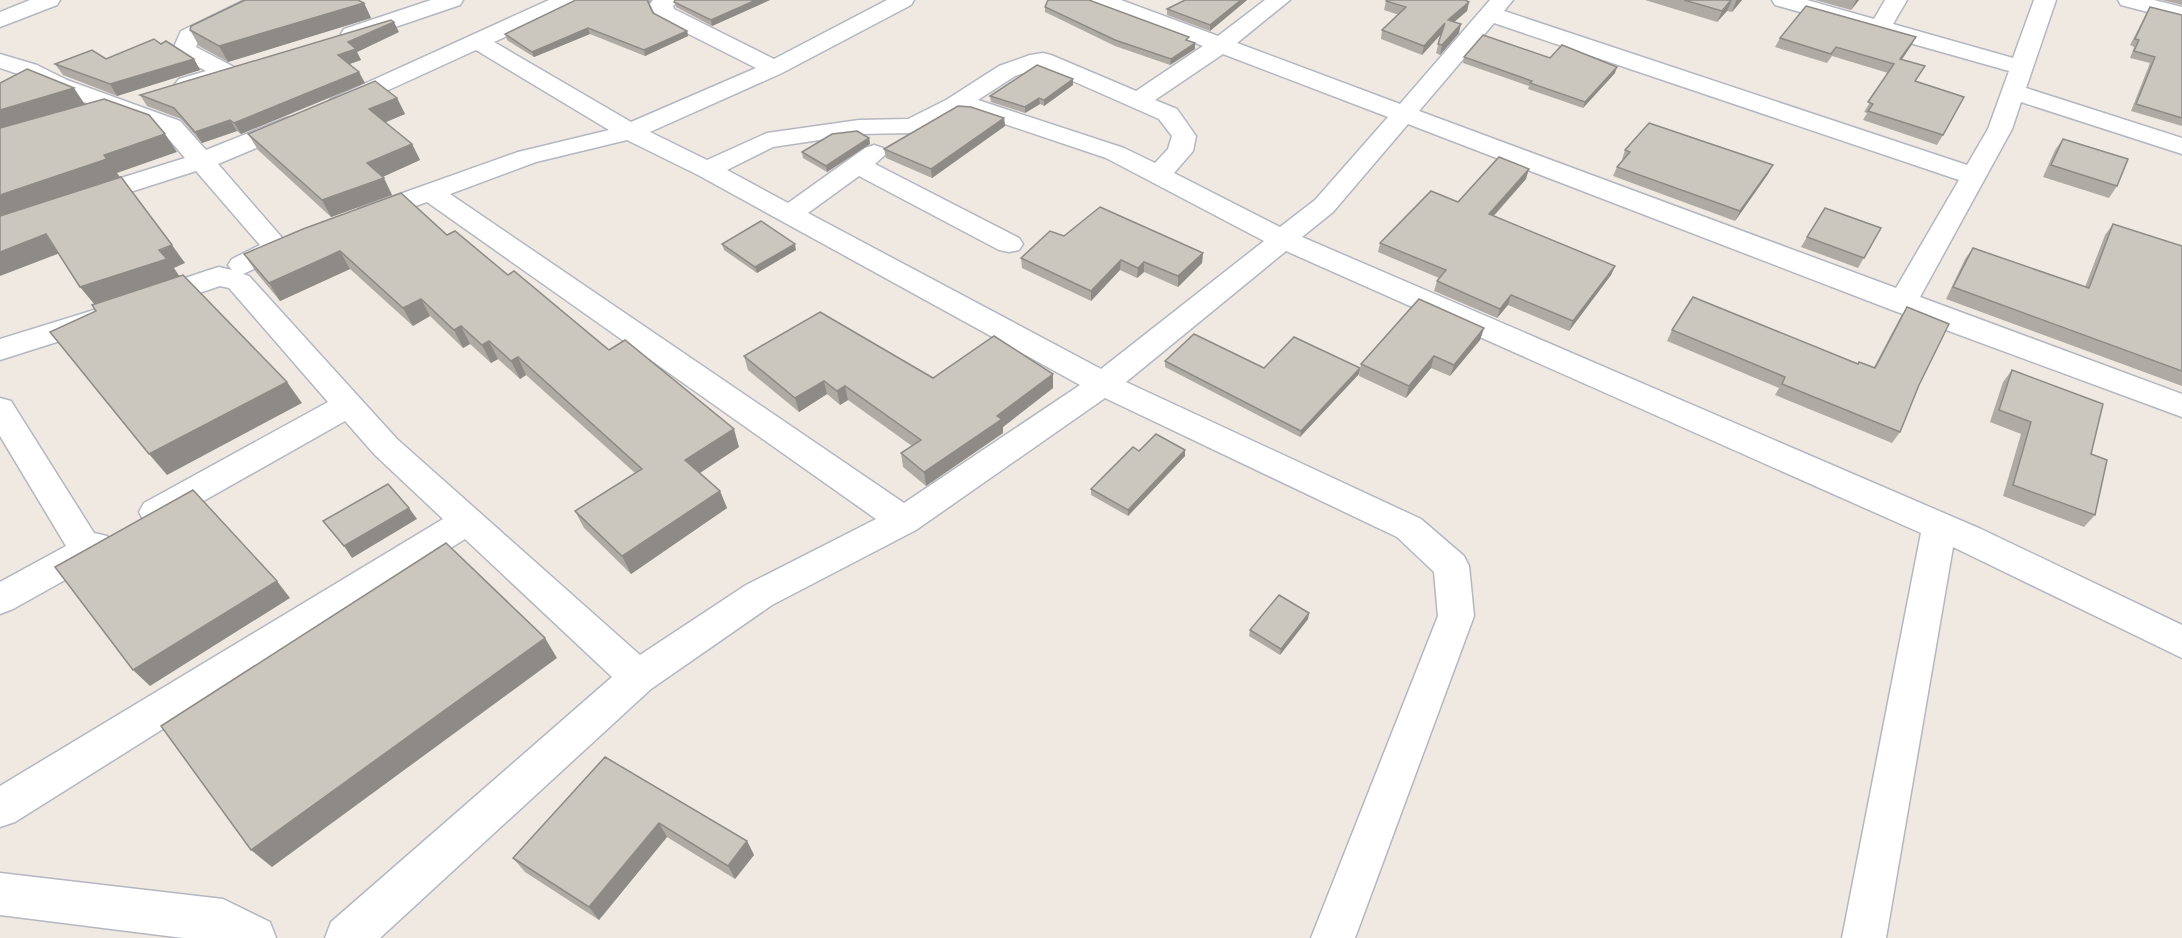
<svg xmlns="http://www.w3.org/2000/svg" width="2182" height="938" font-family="Commissioner,sans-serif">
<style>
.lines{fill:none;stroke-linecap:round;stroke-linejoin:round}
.minor-casing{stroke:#b4b7c1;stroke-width:3}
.minor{fill:#fff;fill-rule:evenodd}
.wall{fill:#afaba4}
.shaded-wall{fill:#8e8b86}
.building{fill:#cbc7bf;stroke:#8e8b86;stroke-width:1.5}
</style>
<rect width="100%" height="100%" fill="#efe9e1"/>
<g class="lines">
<defs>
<g id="minor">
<polygon points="30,0 60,0 57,5 0,27 0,12"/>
<polygon points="245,0 273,0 270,5 199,40 196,47 234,67 238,72 234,77 187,91 179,89 175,84 179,79 206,71 176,54 173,49 181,31"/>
<polygon points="431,0 463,0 460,5 360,39 352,41 344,39 341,34 344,29"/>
<path d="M549,0H578L575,5L494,42L631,122L756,68L657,18L650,4L653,0H679L673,6L674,9L774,59L887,0H914L911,5L782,73L650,132L707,160L767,133L859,120L908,119L946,100L999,66L1030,55L1043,53L1051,55L1136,91L1203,46L1093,5L1090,0H1121L1218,36L1265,0H1290L1237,43L1400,104L1490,0H1513L1504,11L1967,165L1988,129L2009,71L1775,5L1772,0H1807L1874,19L1885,0H1907L1893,24L2013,58L2034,0H2056L2026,88L2182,138V154L2021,102L2012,129L1920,297L2182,394V417L1892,310L1408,124L1333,212L1302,237L1981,529L2182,625V658L1953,547L1886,938H1842L1921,533L1286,251L1126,382L1421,519L1464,556L1469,566L1474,616L1355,938H1311L1438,616L1434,572L1397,537L1105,398L916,530L772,605L651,689L380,938H325L331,922L612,677L465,539L15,822L0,827V786L443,519L375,455L345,421L168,521L156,525L144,521L139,512L144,503L328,402L229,288L220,286L151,309L141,307L137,300L141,293L209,270L219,267L232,270L228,265L232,259L260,245L196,171L49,218L0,237V219L31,206L185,158L162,131L51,90L21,75L0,68V54L37,65L67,80L180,121L206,150L286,118L295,116L304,118L307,123L304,128L218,164L291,248L287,254L243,274L249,276L397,439L640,655L746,585L876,519L427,202L367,223L358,221L354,215L358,209L518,152L609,130L476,50L347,109L339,111L331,109L327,104L331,99ZM1494,23L1959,180L1896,288L1419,111ZM1223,54L1388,117L1315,200L1280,227L1174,173L1193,151L1196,136L1177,109L1155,100ZM1041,67L1159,119L1172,136L1168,149L1155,163L1124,148L978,100L1015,76ZM958,112L972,113L1106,158L1264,241L1101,369L808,213L859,176L999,250L1009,252L1019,250L1023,244L1019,238L875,164L887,153L883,148L874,145L865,148L788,203L727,170L773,147L859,134L912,133ZM627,140L698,175L1080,385L904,503L450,194L536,162Z"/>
<polygon points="2118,0 2154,0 2182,7 2182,21 2121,5"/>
<polygon points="94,310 104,313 109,320 104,327 0,360 0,339"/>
<polygon points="0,398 11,401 94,533 107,536 112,546 107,556 99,561 13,609 0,614 0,582 66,546 0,436"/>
<polygon points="0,873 223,899 270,922 276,938 183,938 0,915"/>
</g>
</defs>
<use href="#minor" class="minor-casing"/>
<use href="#minor" class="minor"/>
</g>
<g class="wall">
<polygon points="575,0 651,0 649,4 653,13 687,31 688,36 645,56 590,34 534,57 507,40 505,34 574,1"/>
<polygon points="770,0 712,26 676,7 674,2"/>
<polygon points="1247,0 1210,31 1167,15 1167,9"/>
<polygon points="1645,0 1742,0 1732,12 1727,11 1717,22"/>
<polygon points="1815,0 1859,0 1851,10"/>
<polygon points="2162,0 2182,0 2182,5"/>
<polygon points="1386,1 1469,2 1467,11 1454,22 1459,33 1440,55 1436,53 1441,34 1422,55 1381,39 1382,30 1399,15 1384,10"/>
<polygon points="364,3 371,18 228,62 199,46 190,30"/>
<polygon points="1045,7 1189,41 1195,49 1170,65 1115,46 1045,12"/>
<polygon points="2150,7 2182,15 2182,126 2131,111 2150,63 2130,58 2134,47 2130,45 2146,14"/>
<polygon points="399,32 357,52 361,60 349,64 365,83 241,134 237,131 202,143 181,119 147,106 140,95"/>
<polygon points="1916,37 1902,59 1916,81 1943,135 1937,145 1863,120 1867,113 1864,112 1888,73 1832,56 1827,63 1775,47 1780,38"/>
<polygon points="161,44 194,59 200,70 117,96 63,75 55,64 106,59"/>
<polygon points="1464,57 1550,58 1615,73 1583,108 1528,89 1529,86 1463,63"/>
<polygon points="1073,85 1044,106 1040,104 1025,113 991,102 990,96"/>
<polygon points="397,98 405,114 385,122 412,144 420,160 382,177 392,195 331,217 258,150 248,134"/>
<polygon points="1004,118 1005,126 932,178 886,158 884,149"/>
<polygon points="869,138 870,144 827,172 803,158 802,152"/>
<polygon points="2063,139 2117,186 2109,198 2043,177 2055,150"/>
<polygon points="1625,150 1773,165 1768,174 1735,221 1613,176 1617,167 1623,160 1622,159"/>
<polygon points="1526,179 1494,216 1615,266 1611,275 1569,331 1508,305 1497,318 1434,291 1437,281 1439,278 1378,252 1380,243 1458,202"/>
<polygon points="2113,224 2182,246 2182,386 1946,299 1965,259 1973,248 2085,287 2105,235"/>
<polygon points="1881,228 1858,268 1801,247 1807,237"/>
<polygon points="447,235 508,275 739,447 700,473 720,491 727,508 631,574 584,528 575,511 635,473 526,375 520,379 498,359 491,363 470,344 463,348 430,316 413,326 350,269 280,301 256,272 244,254"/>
<polygon points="1064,236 1203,253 1202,263 1178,287 1144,272 1137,278 1120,270 1091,301 1022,268 1021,258"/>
<polygon points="722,244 796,250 757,273 724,250"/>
<polygon points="1907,307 1919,385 1900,432 1892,443 1775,395 1779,388 1667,341 1672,330 1874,367 1900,318"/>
<polygon points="1484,328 1480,340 1450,376 1431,368 1406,398 1359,376 1361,364"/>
<polygon points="744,356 933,378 1053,374 1053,388 1003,427 1003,433 926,486 903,467 901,453 912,446 848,400 840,405 827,394 799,412 748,370"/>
<polygon points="1165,361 1264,368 1360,368 1359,374 1300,437 1165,367"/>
<polygon points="2012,370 2091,454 2095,515 2084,527 2003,496 2021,434 1990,422 2003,382"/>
<polygon points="1139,451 1185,456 1128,516 1091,495 1091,489"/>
<polygon points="1309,613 1308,619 1280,655 1249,636 1250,630"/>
<polygon points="605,757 747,841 754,855 735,879 667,837 599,920 525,872 513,858"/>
</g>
<g class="shaded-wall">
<polygon points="756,0 770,0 712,26 711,20"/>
<polygon points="1241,0 1247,0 1210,31 1210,25"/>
<polygon points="1732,0 1727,11 1717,22 1722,11"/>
<polygon points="1737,0 1742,0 1732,12 1736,1"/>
<polygon points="1856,0 1859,0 1851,10"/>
<polygon points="1469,2 1467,11 1446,29 1448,20"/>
<polygon points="364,3 371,18 228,62 219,46"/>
<polygon points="394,22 399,32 357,52 361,60 344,66 338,55 348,42"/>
<polygon points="1445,23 1443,32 1422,55 1424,46"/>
<polygon points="1461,24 1459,33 1440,55 1442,45"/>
<polygon points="588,28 590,34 534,57 532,52"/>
<polygon points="687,31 688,36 645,56 644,50"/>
<polygon points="1916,37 1911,46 1896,68 1900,59"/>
<polygon points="1195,43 1195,49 1170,65 1171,59"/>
<polygon points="194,59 200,70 117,96 110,84"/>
<polygon points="1617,67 1615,73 1583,108 1585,102"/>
<polygon points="359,72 365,83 241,134 234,123"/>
<polygon points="1073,79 1073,85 1044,106 1044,100"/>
<polygon points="74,88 86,106 0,132 0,110"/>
<polygon points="397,98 405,114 377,126 369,109"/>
<polygon points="1039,98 1040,104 1025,113 1025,107"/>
<polygon points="1004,118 1005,126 932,178 931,169"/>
<polygon points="230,120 237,131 202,143 195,132"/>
<polygon points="165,134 177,152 117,173 120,177 0,218 0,195 104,155"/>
<polygon points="869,138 870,144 827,172 826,166"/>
<polygon points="412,144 420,160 376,180 367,163"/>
<polygon points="1773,165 1768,174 1735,221 1740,211"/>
<polygon points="1529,169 1526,179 1486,224 1489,214"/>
<polygon points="384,178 392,195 331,217 322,200"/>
<polygon points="46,234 60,253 0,276 0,252"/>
<polygon points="795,244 796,250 757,273 755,267"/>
<polygon points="172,245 185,263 174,268 180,277 95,305 80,287"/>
<polygon points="340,251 350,269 280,301 269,283"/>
<polygon points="1203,253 1202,263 1178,287 1178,276"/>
<polygon points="1121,260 1120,270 1091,301 1091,291"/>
<polygon points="1144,262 1144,272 1137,278 1138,268"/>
<polygon points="1615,266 1611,275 1569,331 1573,321"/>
<polygon points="1511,295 1508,305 1497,318 1500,309"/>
<polygon points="421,299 430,316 413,326 403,308"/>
<polygon points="461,326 470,344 463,348 454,330"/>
<polygon points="1484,328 1480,340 1450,376 1454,365"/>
<polygon points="489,341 498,359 491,363 482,345"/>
<polygon points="1434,356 1431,368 1406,398 1409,386"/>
<polygon points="518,357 526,375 520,379 511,361"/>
<polygon points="1360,368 1359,374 1300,437 1301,431"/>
<polygon points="1053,374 1053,388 1003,427 1003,433 926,486 924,472"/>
<polygon points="824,381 827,394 799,412 795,398"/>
<polygon points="287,382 302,403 167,475 149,454"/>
<polygon points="845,386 848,400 840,405 837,391"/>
<polygon points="734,429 739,447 692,478 685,460"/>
<polygon points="1185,450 1185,456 1128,516 1128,510"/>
<polygon points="720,491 727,508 631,574 622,556"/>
<polygon points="409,508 417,519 352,558 344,546"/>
<polygon points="277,581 290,598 150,686 133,670"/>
<polygon points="1309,613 1308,619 1280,655 1281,649"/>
<polygon points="545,638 557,658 272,867 251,850"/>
<polygon points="659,823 667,837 599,920 589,907"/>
<polygon points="747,841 754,855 735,879 728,866"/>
</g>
<g class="building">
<polygon points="245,0 358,0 364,3 219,46 190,30 191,26"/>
<polygon points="575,0 647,0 653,13 687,31 644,50 588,28 532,52 505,34 574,1"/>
<polygon points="675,0 756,0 711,20 674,2"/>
<polygon points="1048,0 1089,0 1189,37 1186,40 1195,43 1171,59 1115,40 1045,7"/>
<polygon points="1185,0 1241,0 1210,25 1167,9"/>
<polygon points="1387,0 1465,0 1469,2 1448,20 1461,24 1442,45 1438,44 1445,23 1424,46 1382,30 1406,7 1386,1"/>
<polygon points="1684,0 1731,0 1722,11"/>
<polygon points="1806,6 1916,37 1900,59 1925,66 1915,81 1964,97 1943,135 1868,111 1873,104 1868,102 1894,64 1836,47 1831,54 1780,38"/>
<polygon points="2150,7 2182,15 2182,118 2136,104 2155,57 2134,51 2139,40 2135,39"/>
<polygon points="391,20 394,22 348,42 356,49 338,55 359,72 234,123 230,120 195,132 174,108 140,95"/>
<polygon points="1483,35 1550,58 1562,45 1617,67 1585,102 1530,83 1532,81 1464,57"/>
<polygon points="154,39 161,44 166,41 194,59 110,84 55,64 92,50 106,59"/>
<polygon points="1037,65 1073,79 1044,100 1039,98 1025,107 990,96"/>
<polygon points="27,69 74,88 0,110 0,83"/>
<polygon points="375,81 397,98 369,109 412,144 367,163 384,178 322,200 248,134"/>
<polygon points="104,99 149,115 165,134 104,155 107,159 0,195 0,128"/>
<polygon points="958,106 971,107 1004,118 931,169 884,149"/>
<polygon points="1649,123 1773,165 1740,211 1617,167 1630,152 1625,150"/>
<polygon points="857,131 869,138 826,166 802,152 832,134"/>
<polygon points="2063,139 2128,159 2117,186 2051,165"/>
<polygon points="1499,157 1529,169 1489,214 1615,266 1573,321 1511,295 1500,309 1437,281 1446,270 1380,243 1431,191 1458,202"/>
<polygon points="121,177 172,245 159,250 167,259 80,287 46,234 0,252 0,216"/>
<polygon points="401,193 447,235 455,231 508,275 514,271 609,350 625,340 734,429 685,460 720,491 622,556 575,511 642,469 518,357 511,361 489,341 482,345 461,326 454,330 421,299 403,308 340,251 269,283 244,254 303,229"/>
<polygon points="1100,207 1203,253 1178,276 1144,262 1138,268 1121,260 1091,291 1021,258 1050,231 1064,236"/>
<polygon points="1825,208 1881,228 1864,258 1807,237"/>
<polygon points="761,221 795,244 755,267 722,244"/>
<polygon points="2113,224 2182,246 2182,371 1953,287 1973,248 2089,288"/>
<polygon points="183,275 287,382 149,454 50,332 96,311 92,305"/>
<polygon points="1693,297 1858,364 1859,362 1875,368 1907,307 1949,324 1919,385 1900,432 1782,384 1785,377 1672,330"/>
<polygon points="1419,299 1484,328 1454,365 1434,356 1409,386 1361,364"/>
<polygon points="820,312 933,378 994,336 1053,374 997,416 1002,419 924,472 901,453 921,440 845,386 837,391 824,381 795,398 744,356"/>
<polygon points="1194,334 1264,368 1294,337 1360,368 1301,431 1165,361"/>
<polygon points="2012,370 2103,404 2091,454 2107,460 2095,515 2013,485 2031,422 1999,410"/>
<polygon points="1156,434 1185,450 1128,510 1091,489 1133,447 1139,451"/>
<polygon points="388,484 409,508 344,546 323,521"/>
<polygon points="193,490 277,581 133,670 55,567"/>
<polygon points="446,543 545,638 251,850 161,726"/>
<polygon points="1279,595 1309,613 1281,649 1250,630"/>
<polygon points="605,757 747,841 728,866 659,823 589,907 513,858"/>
</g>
</svg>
